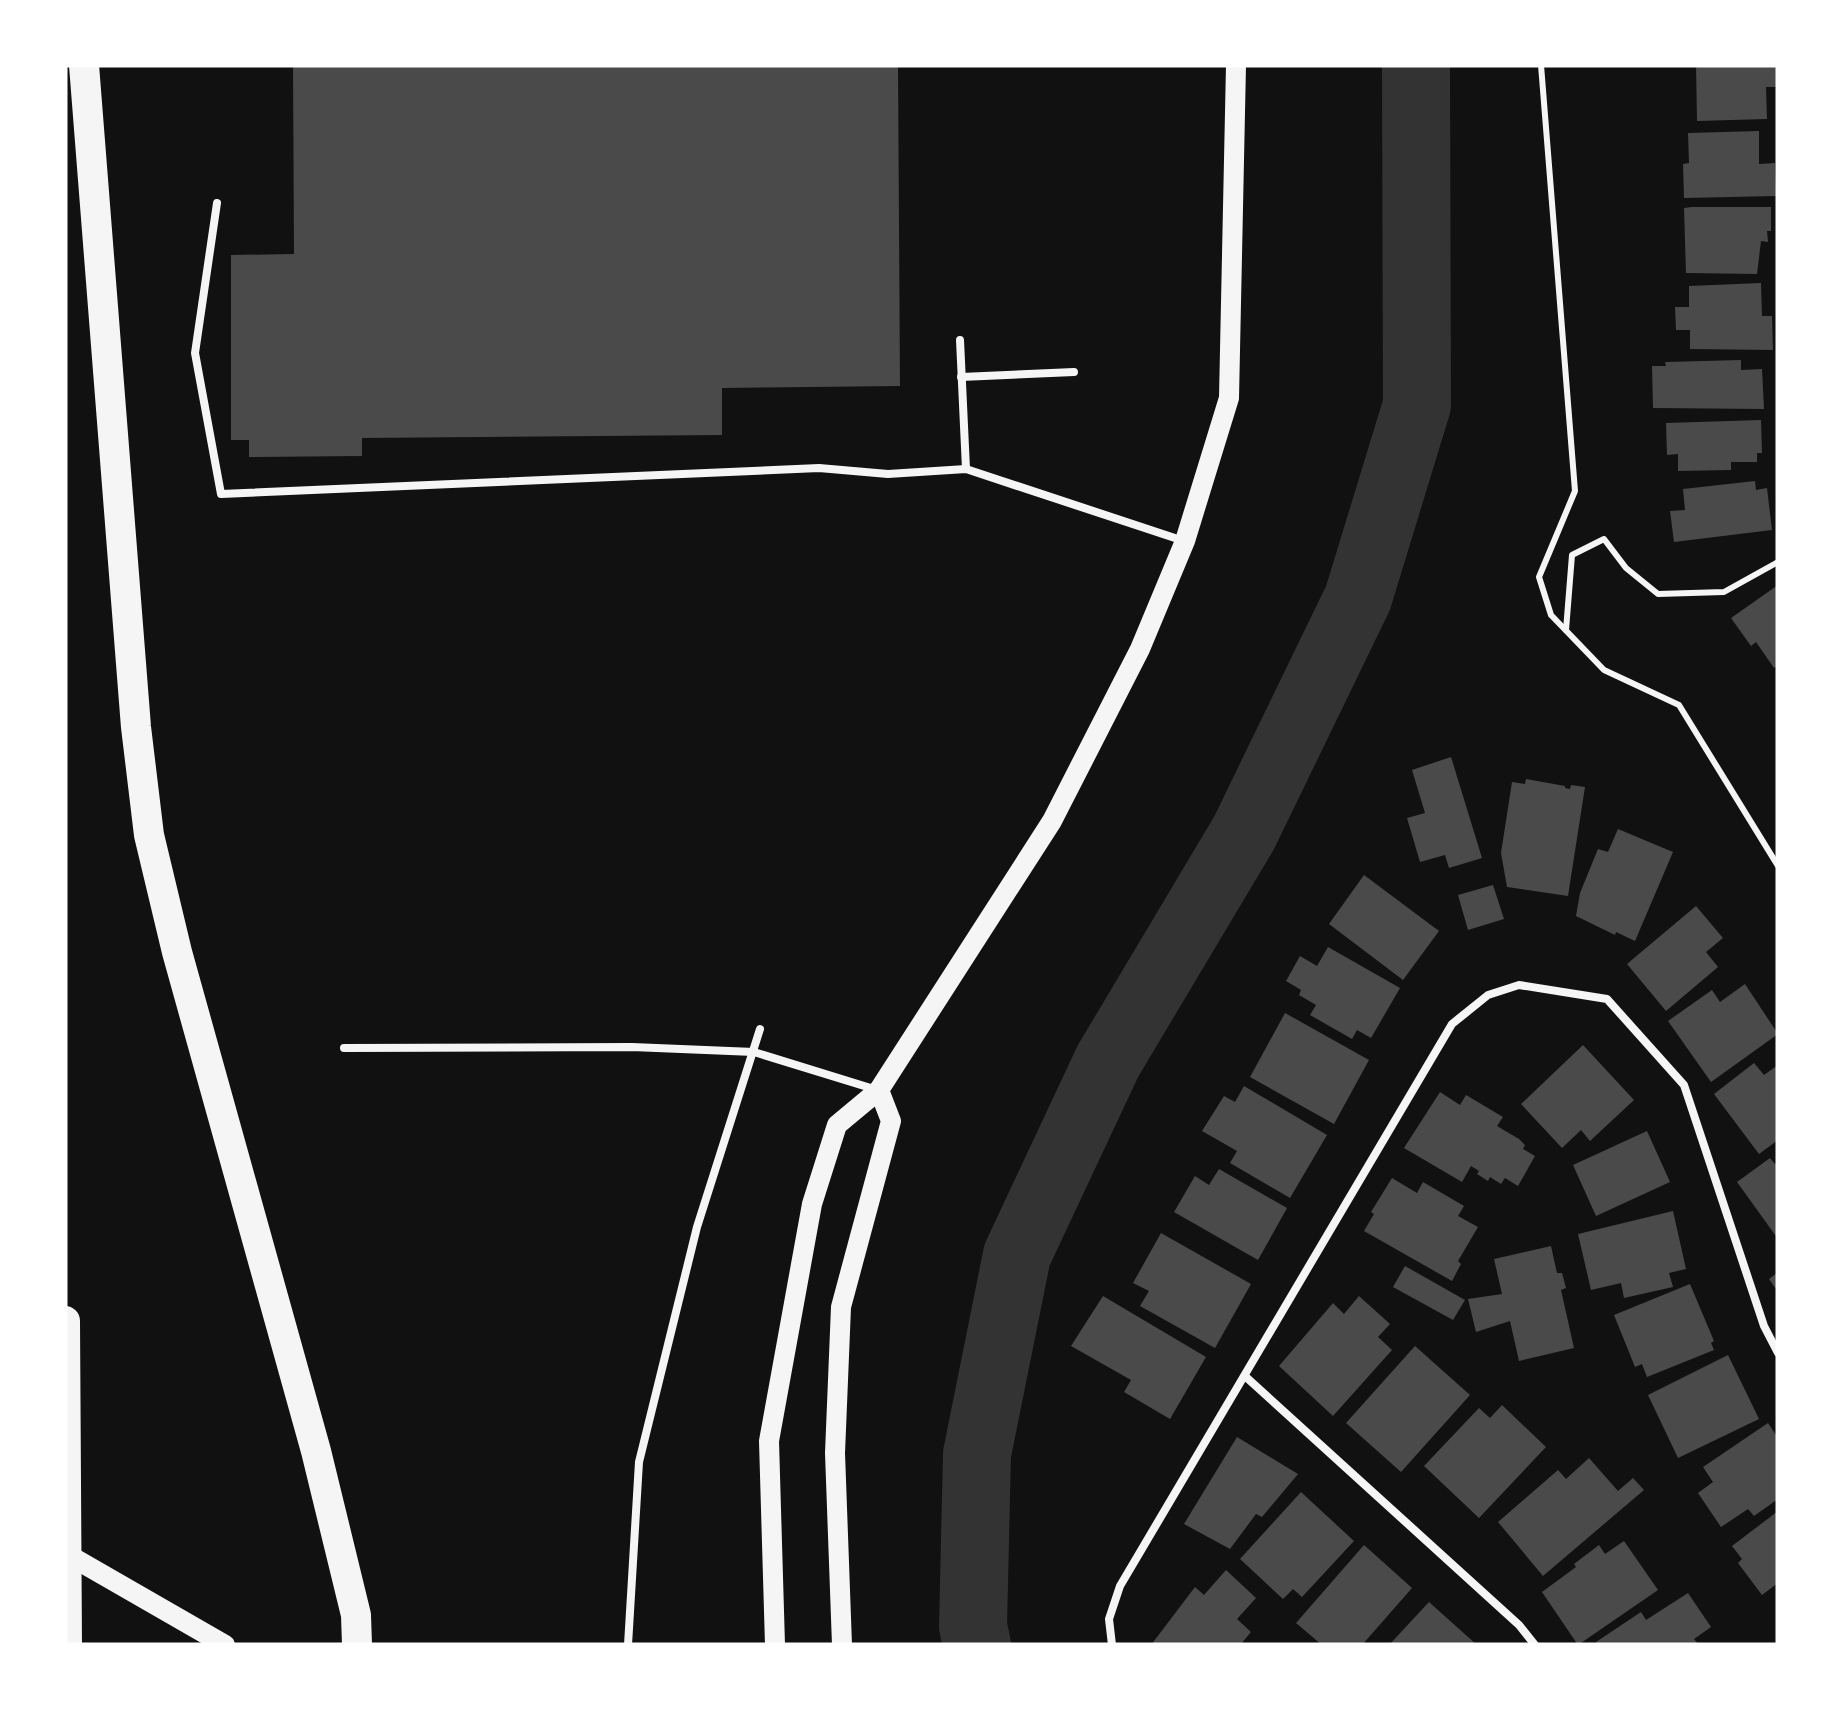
<svg xmlns="http://www.w3.org/2000/svg" width="1843" height="1710" font-family="'Open Sans',sans-serif">
<style>
.lines{fill:none;stroke-linecap:round;stroke-linejoin:round}
.river{stroke:#333;stroke-width:68}
.building{fill:#4a4a4a}
.path{stroke:#f5f5f5;stroke-width:6}
.service{stroke:#f5f5f5;stroke-width:8}
.secondary{stroke:#f5f5f5;stroke-width:20}
.motorway{stroke:#f5f5f5;stroke-width:30}
</style>
<rect width="100%" height="100%" fill="#111"/>
<g class="lines">
<polyline class="river" points="977,1645 973,1626 977,1454 1017,1255 1108,1061 1244,833 1358,598 1417,405 1416,65"/>
</g>
<g class="building">
<polygon points="293,65 898,65 900,386 722,388 722,435 362,438 362,456 249,457 249,440 231,440 231,255 294,254"/>
<polygon points="1696,65 1776,65 1776,87 1766,87 1767,119 1697,121"/>
<polygon points="1759,131 1759,164 1775,163 1776,196 1684,198 1683,164 1689,163 1688,133"/>
<polygon points="1692,207 1771,207 1771,231 1767,231 1768,242 1761,241 1757,274 1686,273 1684,208"/>
<polygon points="1761,283 1762,316 1772,316 1773,350 1690,349 1690,330 1676,330 1675,307 1689,307 1689,286"/>
<polygon points="1741,360 1741,370 1762,369 1764,409 1653,408 1652,366 1666,366 1665,362"/>
<polygon points="1761,420 1762,453 1757,453 1757,462 1731,462 1731,470 1678,471 1678,454 1667,455 1666,423"/>
<polygon points="1755,481 1756,490 1767,488 1772,530 1674,542 1670,511 1685,510 1683,489"/>
<polygon points="1778,585 1778,665 1774,668 1756,642 1751,646 1731,618"/>
<polygon points="1451,757 1482,858 1449,868 1445,855 1420,862 1407,818 1425,813 1412,770"/>
<polygon points="1526,779 1565,786 1565,788 1570,789 1571,785 1585,787 1568,896 1507,887 1501,853 1512,782 1525,784"/>
<polygon points="1618,829 1673,852 1635,941 1616,932 1615,935 1576,916 1580,893 1598,849 1608,852"/>
<polygon points="1364,875 1439,931 1403,980 1329,924"/>
<polygon points="1493,885 1504,919 1468,930 1458,895"/>
<polygon points="1696,906 1723,938 1706,952 1718,967 1666,1011 1627,964"/>
<polygon points="1328,947 1400,988 1371,1038 1357,1030 1352,1039 1310,1015 1316,1005 1299,995 1301,990 1286,981 1300,956 1317,966"/>
<polygon points="1745,984 1778,1034 1711,1082 1668,1021 1712,990 1720,1002"/>
<polygon points="1285,1013 1369,1060 1334,1124 1250,1077"/>
<polygon points="1583,1045 1634,1100 1590,1141 1581,1130 1562,1148 1521,1104"/>
<polygon points="1754,1063 1764,1075 1778,1065 1778,1140 1759,1154 1714,1094"/>
<polygon points="1244,1086 1327,1135 1290,1198 1230,1163 1237,1151 1202,1131 1224,1096 1235,1102"/>
<polygon points="1440,1092 1460,1105 1466,1095 1503,1117 1497,1126 1519,1139 1525,1145 1523,1149 1535,1156 1518,1186 1505,1178 1501,1184 1490,1177 1488,1181 1477,1174 1479,1171 1471,1166 1462,1182 1404,1148"/>
<polygon points="1647,1131 1670,1182 1596,1216 1573,1165"/>
<polygon points="1770,1158 1775,1164 1778,1162 1778,1239 1737,1182"/>
<polygon points="1219,1169 1287,1208 1258,1260 1174,1212 1195,1176 1209,1185"/>
<polygon points="1392,1178 1417,1193 1423,1182 1464,1206 1458,1216 1478,1227 1458,1261 1461,1264 1452,1281 1364,1231 1374,1214 1371,1212"/>
<polygon points="1673,1211 1686,1269 1669,1273 1673,1287 1624,1298 1621,1283 1591,1290 1578,1234"/>
<polygon points="1161,1233 1251,1284 1215,1348 1140,1306 1149,1291 1133,1283"/>
<polygon points="1551,1246 1557,1273 1562,1273 1566,1288 1561,1290 1574,1348 1519,1361 1510,1321 1476,1332 1468,1299 1502,1294 1494,1259"/>
<polygon points="1405,1266 1465,1300 1453,1320 1393,1287"/>
<polygon points="1778,1272 1778,1292 1769,1279"/>
<polygon points="1690,1284 1714,1341 1711,1343 1714,1350 1647,1377 1642,1364 1635,1367 1614,1315"/>
<polygon points="1103,1296 1206,1357 1170,1419 1124,1392 1131,1380 1071,1346"/>
<polygon points="1359,1296 1390,1324 1378,1337 1392,1350 1333,1416 1279,1366 1333,1303 1344,1314"/>
<polygon points="1415,1346 1470,1395 1401,1472 1346,1423"/>
<polygon points="1728,1355 1759,1419 1678,1458 1648,1395"/>
<polygon points="1502,1405 1546,1447 1479,1518 1424,1466 1479,1408 1490,1418"/>
<polygon points="1768,1423 1778,1438 1778,1499 1754,1516 1748,1509 1721,1527 1698,1493 1713,1482 1703,1467"/>
<polygon points="1237,1437 1298,1474 1262,1517 1256,1514 1230,1549 1184,1524"/>
<polygon points="1589,1458 1618,1491 1633,1478 1644,1490 1543,1576 1498,1522 1558,1470 1566,1479"/>
<polygon points="1301,1492 1354,1541 1302,1597 1293,1589 1283,1599 1240,1559"/>
<polygon points="1778,1511 1778,1583 1762,1595 1738,1563 1742,1559 1732,1546"/>
<polygon points="1624,1541 1658,1590 1578,1645 1542,1592 1576,1567 1574,1564 1599,1545 1605,1554"/>
<polygon points="1364,1545 1412,1588 1362,1645 1322,1645 1296,1623"/>
<polygon points="1226,1570 1256,1598 1237,1619 1251,1632 1240,1645 1151,1645 1195,1587 1204,1595"/>
<polygon points="1688,1593 1711,1627 1694,1639 1699,1645 1597,1645 1596,1642 1641,1612 1646,1620"/>
<polygon points="1429,1602 1477,1645 1389,1645"/>
</g>
<g class="lines">
<g class="path">
<polyline points="1541,65 1575,491 1539,577 1551,615 1604,670 1679,705 1778,866"/>
<polyline points="1566,630 1572,555 1604,539 1626,568 1658,594 1724,592 1778,562"/>
</g>
<g class="service">
<polyline points="217,203 195,353 221,494 819,468 888,474 966,469 1184,541"/>
<polyline points="960,340 966,469"/>
<polyline points="961,377 1074,372"/>
<polyline points="344,1048 632,1047 754,1052 874,1089"/>
<polyline points="1246,1377 1519,1625 1535,1645"/>
<polyline points="628,1645 639,1462 697,1227 760,1029"/>
<polyline points="1112,1645 1109,1619 1120,1586 1452,1024 1488,995 1519,985 1607,999 1684,1085 1764,1326 1778,1353"/>
</g>
<g class="secondary">
<polyline points="65,1553 225,1645"/>
<polyline points="775,1645 769,1441 812,1204 837,1125 879,1090 1052,821 1140,649 1185,541 1229,398 1236,65"/>
<polyline points="842,1645 835,1453 841,1307 891,1121 879,1090"/>
</g>
<g class="motorway">
<polyline points="84,65 136,727 149,835 177,952 316,1451 356,1615 357,1645"/>
<polyline points="65,1321 67,1645"/>
</g>
</g>
<rect width="1843" height="1710" fill="none" stroke="#ffffff" stroke-width="135"/>
</svg>
